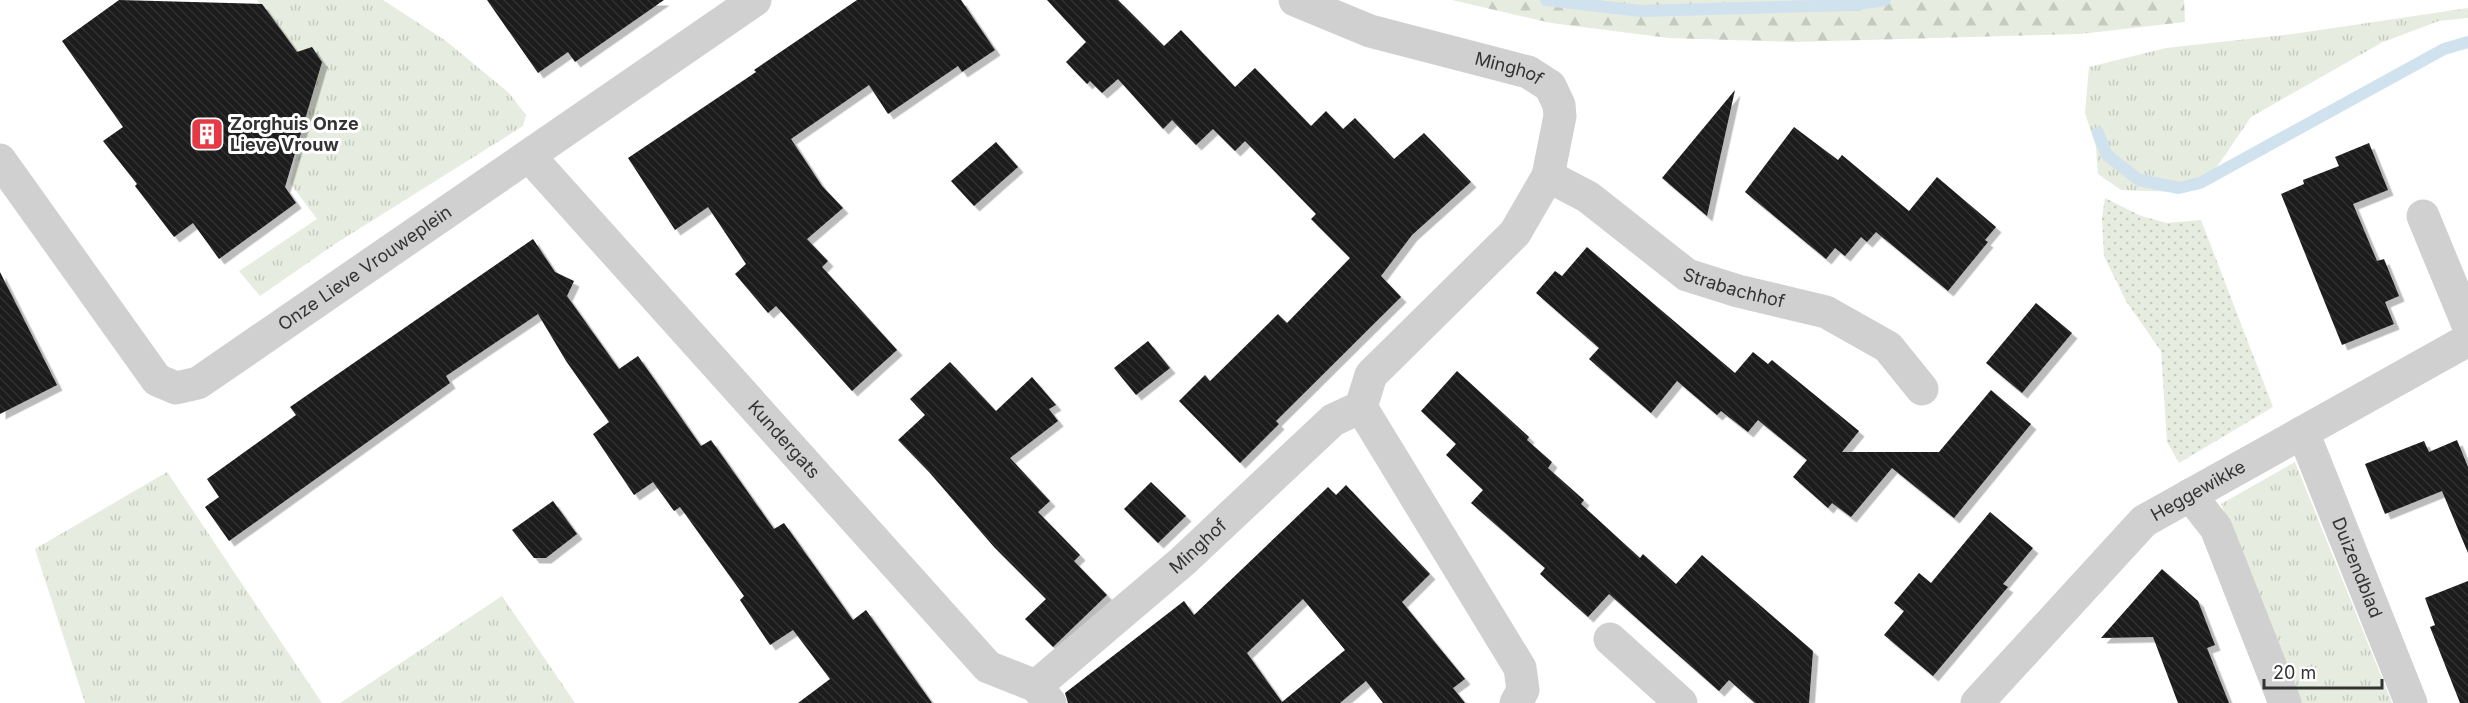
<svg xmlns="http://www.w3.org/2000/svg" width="2468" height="703" font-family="Inter,sans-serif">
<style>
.grass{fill:url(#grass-tufts)}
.forest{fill:url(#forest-firs)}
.park{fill:url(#park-dots)}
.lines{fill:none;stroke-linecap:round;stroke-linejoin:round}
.stream{stroke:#cfe2ee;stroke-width:12}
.building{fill:url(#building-back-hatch);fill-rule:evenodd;filter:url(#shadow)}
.minor{stroke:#d0d0d0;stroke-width:33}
.labels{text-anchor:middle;stroke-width:6;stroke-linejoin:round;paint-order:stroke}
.street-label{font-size:18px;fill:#333;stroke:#fff}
.poi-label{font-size:18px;font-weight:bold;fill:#333;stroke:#fff;text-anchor:start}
</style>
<defs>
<pattern id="grass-tufts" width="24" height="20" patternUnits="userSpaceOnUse" patternTransform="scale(1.5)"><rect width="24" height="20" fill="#e6ecdf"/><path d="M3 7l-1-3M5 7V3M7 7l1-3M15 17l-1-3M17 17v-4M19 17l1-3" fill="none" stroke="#c6cbc0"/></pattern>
<pattern id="forest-firs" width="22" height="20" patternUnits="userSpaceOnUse" patternTransform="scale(1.5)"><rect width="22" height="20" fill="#e6ecdf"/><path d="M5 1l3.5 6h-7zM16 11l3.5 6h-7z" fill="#c6cbc0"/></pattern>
<pattern id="park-dots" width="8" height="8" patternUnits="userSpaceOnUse" patternTransform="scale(1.5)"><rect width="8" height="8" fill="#e6ecdf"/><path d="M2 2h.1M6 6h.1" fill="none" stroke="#c6cbc0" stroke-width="1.8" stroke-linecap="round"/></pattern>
<pattern id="building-back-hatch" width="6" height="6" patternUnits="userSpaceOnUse" patternTransform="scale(1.5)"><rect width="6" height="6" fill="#1a1a1a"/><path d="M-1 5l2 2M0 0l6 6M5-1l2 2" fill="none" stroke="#333"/></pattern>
<filter id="shadow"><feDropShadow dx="5.5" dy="5.5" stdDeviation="0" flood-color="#0004"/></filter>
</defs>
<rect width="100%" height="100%" fill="#fff"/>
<g class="grass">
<polygon points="257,0 383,0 446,41 509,93 526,115 523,126 338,242 260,296 239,271 317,219 290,183 314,80"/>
<polygon points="2468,8 2468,18 2439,21 2383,42 2251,117 2206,183 2178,192 2121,190 2098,174 2096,147 2085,113 2089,67 2166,48 2293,34"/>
<polygon points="2295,462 2392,703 2301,703 2221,504"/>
<polygon points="167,472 322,703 85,703 35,549"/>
<polygon points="502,596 575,703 340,703"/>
</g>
<polygon class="forest" points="1452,0 2184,0 2185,22 2080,34 1794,42 1669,38 1551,23"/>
<polygon class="park" points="2105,198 2141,216 2167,223 2201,220 2273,407 2179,463 2167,442 2161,351 2126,301 2104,256 2102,218"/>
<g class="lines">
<g class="stream">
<polyline points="1546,0 1641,11 1850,5 1885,0"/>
<polyline points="2098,133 2107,155 2139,180 2179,188 2200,183 2444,49 2468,42"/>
</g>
</g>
<g class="building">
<polygon points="119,0 262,4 297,52 312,47 322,62 285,187 296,203 219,259 193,223 174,237 135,186 137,184 103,141 123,127 62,41"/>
<polygon points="487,0 664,0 575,62 568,52 538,73"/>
<polygon points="857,0 961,0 995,50 962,72 958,66 888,114 869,85 791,139 822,186 843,208 807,239 828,261 822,267 897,350 852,391 776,306 768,313 735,274 746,264 708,207 675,230 628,158 756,72 754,70"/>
<polygon points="1047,0 1118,0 1164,46 1181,30 1235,87 1255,68 1311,126 1326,111 1343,129 1355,118 1394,159 1424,133 1471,182 1412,235 1381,276 1401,297 1276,421 1279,424 1240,463 1179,401 1205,375 1210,381 1278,314 1287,323 1350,258 1311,219 1316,214 1245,141 1235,151 1213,129 1196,145 1172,120 1163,129 1118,79 1102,93 1090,81 1087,84 1066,62 1086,42"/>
<polygon points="1735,90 1707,216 1662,178"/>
<polygon points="1794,127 1838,160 1842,155 1909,211 1937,177 1996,227 1985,240 1988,242 1948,291 1876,232 1867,242 1861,237 1845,256 1835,248 1826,259 1745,192"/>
<polygon points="996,142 1018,167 974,206 951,181"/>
<polygon points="2369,143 2388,190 2353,204 2377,261 2384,259 2399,296 2385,302 2394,324 2342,345 2281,194 2304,184 2303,180 2339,166 2335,157"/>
<polygon points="533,239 555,272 574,281 567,296 619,369 638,356 701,446 711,440 774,529 784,523 853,620 866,610 932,703 798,703 830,679 793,630 770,645 740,600 744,596 680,507 674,511 653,482 634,495 593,434 609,422 566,361 538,314 446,376 450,383 229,541 205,507 219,497 207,479 296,415 290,407"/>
<polygon points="1587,247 1735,373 1753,352 1768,364 1772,360 1859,431 1842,452 1939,452 1991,390 2031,424 1954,518 1892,468 1851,517 1832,503 1828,508 1793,477 1807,460 1758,420 1748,432 1721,411 1717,415 1677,381 1651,413 1589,359 1599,348 1536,293 1555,271 1562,276"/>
<polygon points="0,272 57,385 0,414"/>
<polygon points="2036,303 2072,333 2022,393 1986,363"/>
<polygon points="1148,341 1170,368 1136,395 1114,368"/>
<polygon points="950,362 996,411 1032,377 1056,405 1049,409 1058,421 1010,458 1050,501 1038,512 1080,555 1074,561 1107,595 1053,647 1025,619 1046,599 994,547 929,472 898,440 925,415 910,399"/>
<polygon points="1457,371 1529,437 1527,440 1552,462 1548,468 1584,500 1581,504 1640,558 1643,554 1676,584 1702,555 1813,651 1809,703 1755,703 1729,680 1719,691 1609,594 1588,617 1540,574 1545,568 1471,503 1483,490 1446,455 1456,444 1421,411"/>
<polygon points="2457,440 2468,467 2468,553 2442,491 2385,514 2365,464 2424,441 2429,452"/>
<polygon points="1151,482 1186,516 1158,543 1124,509"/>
<path d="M1346,485L1430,574L1402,602L1465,679L1453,688L1465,703H1383L1366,681L1340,703H1068L1065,693L1184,601L1194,615L1328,487L1336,495ZM1303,599L1345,650L1282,702L1247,653Z"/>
<polygon points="553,501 577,534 546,558 534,558 512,530"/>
<polygon points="1990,512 2033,548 2003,584 2008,587 1933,676 1884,635 1904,611 1894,603 1919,573 1931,583"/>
<polygon points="2162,569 2198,601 2215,645 2207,648 2229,703 2178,703 2153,637 2101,638"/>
<polygon points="2468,581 2468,703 2460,703 2430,627 2435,625 2425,598"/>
</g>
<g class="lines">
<g class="minor">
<path id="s1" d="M1295,0L1370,31L1528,72L1550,86L1559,105L1560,116L1548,176L1515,233L1371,375L1361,407L1520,668L1523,690L1516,703"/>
<path id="s2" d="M530,157L988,667L1036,686L1050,703"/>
<path id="s3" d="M0,160L157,380L176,388L198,383L755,0"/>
<path id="s4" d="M1548,176L1588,197L1687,275L1738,291L1826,312L1888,347L1922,389"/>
<polyline points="2423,216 2468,325"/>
<path id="s5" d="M2303,432L2411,703"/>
<polyline points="2190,495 2216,528 2285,703"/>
<polyline points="1610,639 1681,703"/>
<path id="s6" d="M1036,686L1183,561L1333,420L1361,407"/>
<path id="s7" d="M1977,703L2144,521L2468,340"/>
</g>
</g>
<defs>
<symbol id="building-square" viewBox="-11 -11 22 22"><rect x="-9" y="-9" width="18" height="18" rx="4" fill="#e63946" stroke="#fff"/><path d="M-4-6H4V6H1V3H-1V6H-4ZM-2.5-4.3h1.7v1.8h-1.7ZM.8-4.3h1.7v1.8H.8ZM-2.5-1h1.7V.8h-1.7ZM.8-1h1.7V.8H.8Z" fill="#fff"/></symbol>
</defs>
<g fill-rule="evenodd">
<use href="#building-square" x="188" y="115" width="38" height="38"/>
</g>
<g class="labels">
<g class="street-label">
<text dy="6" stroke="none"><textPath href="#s1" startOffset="225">Minghof</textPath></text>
<text dy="6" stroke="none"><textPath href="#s3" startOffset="516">Onze Lieve Vrouweplein</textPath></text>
<text dy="6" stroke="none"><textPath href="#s4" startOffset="220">Strabachhof</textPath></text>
<text dy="6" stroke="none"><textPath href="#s2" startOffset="380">Kundergats</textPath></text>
<text dy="6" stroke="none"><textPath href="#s7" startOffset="309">Heggewikke</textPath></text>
<text dy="6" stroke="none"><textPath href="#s6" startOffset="214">Minghof</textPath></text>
<text dy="6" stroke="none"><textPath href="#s5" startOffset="146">Duizendblad</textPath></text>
</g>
<g class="poi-label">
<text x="230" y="130">Zorghuis Onze<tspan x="230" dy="21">Lieve Vrouw</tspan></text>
</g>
</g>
<path d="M2264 679v9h118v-9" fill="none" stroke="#333333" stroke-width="3"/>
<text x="2273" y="679" font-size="18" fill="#333333" stroke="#ffffff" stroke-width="4.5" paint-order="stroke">20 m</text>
</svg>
